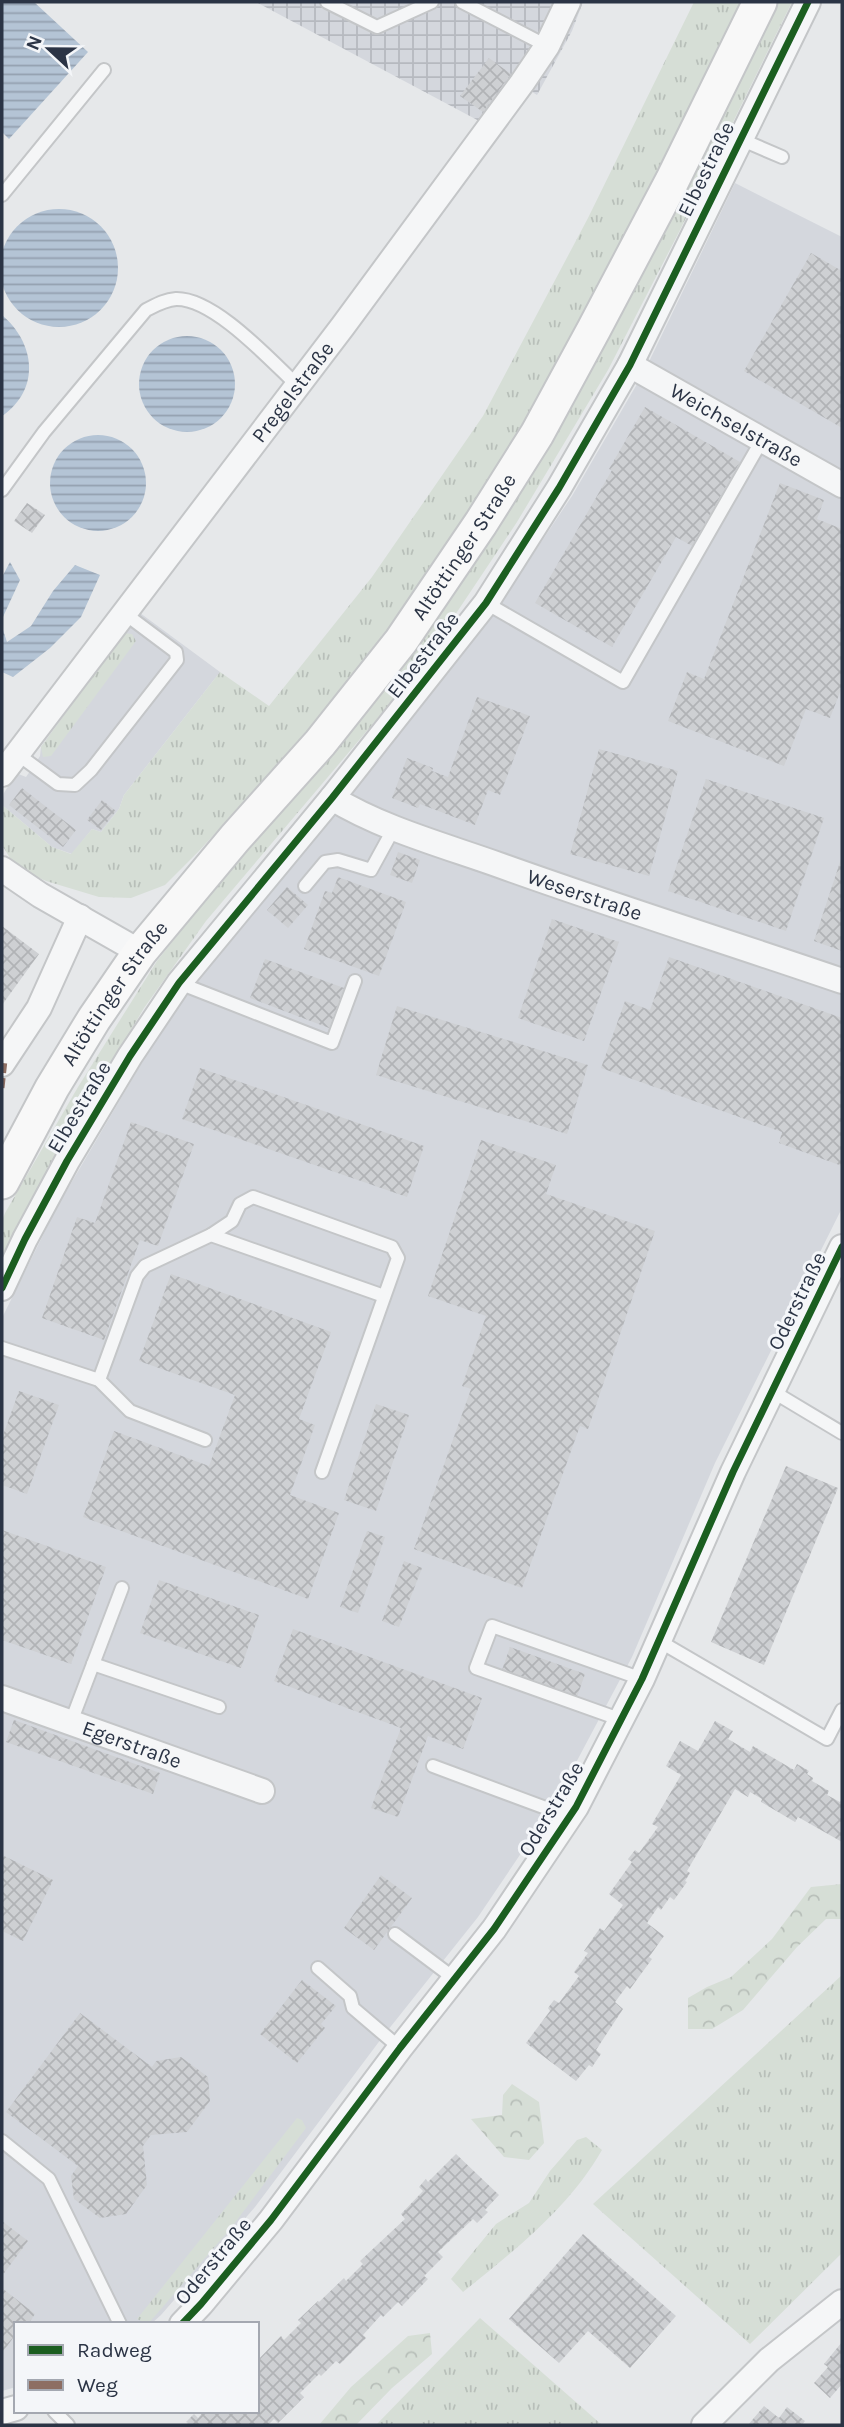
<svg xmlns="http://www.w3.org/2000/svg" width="844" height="2427" font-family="Karla,sans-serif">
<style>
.built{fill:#d4d7dd}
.industrial{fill:url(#industrial-grid)}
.grass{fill:url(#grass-tufts)}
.forest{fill:url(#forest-crowns)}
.water{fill:url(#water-rules)}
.building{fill:url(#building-cross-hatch)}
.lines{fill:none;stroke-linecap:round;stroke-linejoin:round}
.service-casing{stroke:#c4c6c8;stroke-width:16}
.minor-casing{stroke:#c4c6c8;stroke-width:28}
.secondary-casing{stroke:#c4c6c8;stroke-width:37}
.service{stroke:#f5f6f7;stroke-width:12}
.minor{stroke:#f5f6f7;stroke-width:24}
.secondary{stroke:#f8f8f8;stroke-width:33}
.quiet{stroke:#8d6e63;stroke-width:5;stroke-dasharray:10 5;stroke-linecap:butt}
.cycleway-casing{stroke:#f4f6f9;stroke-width:11}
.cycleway{stroke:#1b5e20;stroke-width:7}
.labels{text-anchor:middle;stroke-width:6;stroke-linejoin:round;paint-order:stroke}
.street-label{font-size:21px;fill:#2b3445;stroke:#f4f6f9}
</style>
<defs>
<pattern id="industrial-grid" width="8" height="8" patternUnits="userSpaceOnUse" patternTransform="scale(1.75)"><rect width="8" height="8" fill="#d4d7dd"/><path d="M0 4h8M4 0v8" fill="none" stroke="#b6b9bf"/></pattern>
<pattern id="grass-tufts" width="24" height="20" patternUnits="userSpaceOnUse" patternTransform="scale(1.75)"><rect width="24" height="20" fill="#d6ded6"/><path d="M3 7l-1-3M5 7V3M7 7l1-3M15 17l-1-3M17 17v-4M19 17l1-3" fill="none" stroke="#b8bfb9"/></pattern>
<pattern id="forest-crowns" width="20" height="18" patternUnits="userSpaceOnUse" patternTransform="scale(1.75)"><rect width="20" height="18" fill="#d6ded6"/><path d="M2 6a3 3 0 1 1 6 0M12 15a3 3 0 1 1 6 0" fill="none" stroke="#b8bfb9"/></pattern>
<pattern id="water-rules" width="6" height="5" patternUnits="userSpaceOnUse" patternTransform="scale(1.75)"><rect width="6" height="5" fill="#b4c4d5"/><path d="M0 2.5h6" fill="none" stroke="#93a0af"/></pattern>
<pattern id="building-cross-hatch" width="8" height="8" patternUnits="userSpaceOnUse" patternTransform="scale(1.75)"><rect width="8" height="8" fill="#ced0d3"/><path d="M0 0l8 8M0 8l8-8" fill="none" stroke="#b1b3b6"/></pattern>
</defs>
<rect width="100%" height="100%" fill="#e6e8ea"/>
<g class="built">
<polygon points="735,183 842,237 842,1208 715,1463 632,1657 553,1806 478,1917 384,2035 255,2207 161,2315 151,2324 16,2324 16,2387 2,2391 2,1318 57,1207 180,998 463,652 507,593 572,496 644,372"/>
<polygon points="140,613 220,672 124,795 119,809 101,832 92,829 72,854 52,847 2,805 4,793 16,773 26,777 33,767 40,756 41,747"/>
</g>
<polygon class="industrial" points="256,2 583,2 572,31 537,95 510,78 481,122"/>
<g class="grass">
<polygon points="694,2 744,2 561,370 418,595 332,706 198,852 165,885 131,898 99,897 46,881 22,870 10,858 2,845 2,805 52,847 71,854 92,829 101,832 119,809 124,795 220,672 269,706 372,577 483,416 588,218"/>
<polygon points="777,2 792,2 679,232 608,370 517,522 455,615 388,706 206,921 144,1008 30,1201 2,1257 2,1221 5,1213 78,1087 157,961 234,864 412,652 489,542 534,467 668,217"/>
<polygon points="124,633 132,634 136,641 51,756 43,757 41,747"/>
<polygon points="842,1975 842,2253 750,2344 593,2204"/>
<polygon points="297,2118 302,2120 306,2128 231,2228 148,2324 137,2319"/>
<path d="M586,2137L602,2150C569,2208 514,2251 463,2292L451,2279L496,2224L529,2203L550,2171L577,2140Z"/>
<polygon points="480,2318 602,2425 376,2425"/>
</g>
<g class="forest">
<polygon points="842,1884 842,1919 826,1919 797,1947 743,2010 712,2029 688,2029 688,1998 707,1987 731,1977 772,1939 811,1887"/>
<polygon points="512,2084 539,2102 544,2143 529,2160 504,2157 471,2119 502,2115 503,2095"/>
<polygon points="430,2333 432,2354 392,2388 356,2425 319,2425 351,2387 408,2336"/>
</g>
<g class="water">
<polygon points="2,2 34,2 88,52 9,139 2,132"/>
<circle cx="59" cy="268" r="59"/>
<path d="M2,315C35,343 41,389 2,416Z"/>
<circle cx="187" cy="384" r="48"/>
<circle cx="98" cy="483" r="48"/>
<polygon points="10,562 20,580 2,619 2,577"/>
<polygon points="75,565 100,575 81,617 50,648 13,677 2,672 2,627 7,642 31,626 53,591"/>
</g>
<g class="building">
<polygon points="489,58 511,74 483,112 460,96"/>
<polygon points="811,253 842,271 842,428 744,371"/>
<polygon points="645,407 740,462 692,546 676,537 612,647 535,603 612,470 609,469"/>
<polygon points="780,483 824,500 817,519 842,529 842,613 838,623 842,625 842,687 830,718 806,709 784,766 668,721 687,672 704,679"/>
<polygon points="27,503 45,515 32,533 14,521"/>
<polygon points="477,697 530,716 500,795 488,790 475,825 420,804 418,808 392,798 407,758 433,768 432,771 448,777"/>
<polygon points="599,749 678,771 649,876 570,854"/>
<polygon points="706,779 824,818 786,931 668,891"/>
<polygon points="22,788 76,830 63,847 9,805"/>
<polygon points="102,800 116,811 101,830 87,820"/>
<polygon points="398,852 420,860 412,883 390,875"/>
<polygon points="842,856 842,951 814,941"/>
<polygon points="338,877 406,902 379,976 304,949 325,891 332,893"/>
<polygon points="287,887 308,905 288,928 267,910"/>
<polygon points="552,919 619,942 584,1041 518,1018"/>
<polygon points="2,926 39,954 2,1005"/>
<polygon points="669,957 842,1018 842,1166 779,1143 782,1132 601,1068 625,1001 650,1010"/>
<polygon points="265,959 344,988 329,1028 250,998"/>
<polygon points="397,1006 588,1065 567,1134 376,1075"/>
<polygon points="200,1068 424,1146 407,1197 182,1119"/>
<polygon points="131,1122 194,1144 158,1246 140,1240 104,1340 42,1318 77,1217 95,1223"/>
<polygon points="481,1140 556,1165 546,1194 655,1231 588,1429 580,1426 522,1588 414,1549 471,1389 462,1386 486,1316 428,1296"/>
<polygon points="171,1274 331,1332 299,1419 315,1425 290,1495 339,1513 308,1599 83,1517 114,1431 209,1466 235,1395 139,1361"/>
<polygon points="19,1391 59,1405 27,1494 2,1485 2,1438"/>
<polygon points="376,1404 409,1415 376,1511 344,1500"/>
<polygon points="786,1466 838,1488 764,1665 711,1642"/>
<polygon points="2,1530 106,1567 71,1664 2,1640"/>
<polygon points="367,1531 385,1537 358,1613 340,1607"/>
<polygon points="404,1561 422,1568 399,1627 382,1621"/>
<polygon points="159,1580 259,1615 241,1668 140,1633"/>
<polygon points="293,1629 482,1698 463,1749 428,1736 398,1817 371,1808 401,1728 274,1681"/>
<polygon points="510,1647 585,1674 577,1697 502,1670"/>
<polygon points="14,1720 160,1773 153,1794 6,1742"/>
<polygon points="715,1721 733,1731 728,1739 750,1752 753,1746 794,1770 797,1764 809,1771 807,1774 813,1778 812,1781 829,1791 827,1795 840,1802 842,1799 842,1842 798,1817 795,1822 761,1802 762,1799 750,1792 748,1797 735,1789 687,1871 690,1873 685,1881 687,1882 674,1900 670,1897 661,1910 658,1907 647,1923 664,1936 649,1957 652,1959 630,1989 627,1986 615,2002 623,2009 596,2050 601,2054 592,2067 589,2065 576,2081 526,2043 550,2011 548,2008 554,2000 559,2003 579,1976 574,1972 588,1953 584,1951 600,1928 604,1931 623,1905 609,1894 632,1862 628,1859 635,1850 639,1853 658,1827 652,1824 681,1775 666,1766 680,1741 698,1751"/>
<polygon points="2,1855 53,1880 23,1941 2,1931"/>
<polygon points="381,1875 412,1898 374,1950 344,1928"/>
<polygon points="302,1980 336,2006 321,2024 325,2028 297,2063 260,2034"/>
<polygon points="80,2013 152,2067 156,2061 181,2057 208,2077 210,2101 187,2132 151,2135 143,2146 147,2185 126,2214 100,2218 74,2199 71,2176 78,2166 6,2112"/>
<polygon points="456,2154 499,2195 485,2210 488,2212 477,2223 473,2219 438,2252 443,2257 424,2276 428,2279 402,2306 398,2302 383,2317 381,2315 363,2335 366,2338 340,2364 336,2361 321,2376 319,2374 300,2393 304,2397 278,2423 274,2419 268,2425 186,2425 188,2423 186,2422 194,2414 198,2418 204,2411 257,2411 257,2361 281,2336 284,2340 301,2323 298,2320 318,2301 319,2302 344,2278 346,2281 363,2264 360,2261 405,2219 401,2214 423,2191 419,2187 426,2179 428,2182"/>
<polygon points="2,2221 28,2241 2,2276"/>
<polygon points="583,2234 676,2316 630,2368 588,2331 559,2363 509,2319"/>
<polygon points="2,2288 35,2314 28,2324 16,2324 16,2334 2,2353"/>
<polygon points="842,2342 842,2384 830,2398 814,2383 828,2367 824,2364"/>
<polygon points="764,2406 779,2418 787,2407 805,2421 802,2425 748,2425"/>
</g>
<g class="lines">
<defs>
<g id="service">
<polyline points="327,2 377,27 432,2"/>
<polyline points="462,2 547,46"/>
<polyline points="740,139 782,157"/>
<polyline points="2,195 104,70"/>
<path d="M2,490L44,432L146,310C156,305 164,300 176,299C214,298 270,360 297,385"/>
<polyline points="486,603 623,682 762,440"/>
<polyline points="16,753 58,784 75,785 91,770 177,660 176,652 124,613"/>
<polyline points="305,886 325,862 338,860 371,870 394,828"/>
<polyline points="179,983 332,1043 355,981"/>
<polyline points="211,1235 232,1221 240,1204 253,1197 392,1247 398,1258 322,1472"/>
<polyline points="2,1348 99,1380 130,1411 205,1440"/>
<polyline points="99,1380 137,1276 145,1266 211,1235 384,1296"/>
<polyline points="772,1391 842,1433"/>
<polyline points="659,1641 827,1739 842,1710"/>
<polyline points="93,1664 219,1707"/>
<polyline points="622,1720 476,1668 492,1626 642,1679"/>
<polyline points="71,1722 122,1588"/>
<polyline points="433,1766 570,1817"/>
<polyline points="395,1934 455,1979"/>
<polyline points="318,1968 350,1996 353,2008 400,2048"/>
<polyline points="2,2141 49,2179 120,2324"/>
<polyline points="54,2411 68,2425"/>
</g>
<g id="minor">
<path id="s1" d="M630,365L842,485"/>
<path id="s2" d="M2,774L343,326L522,83L547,46L568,2"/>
<path id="s3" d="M332,798C383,829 443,845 499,865C613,906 728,942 842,981"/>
<polyline points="2,869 40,895 140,952"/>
<polyline points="2,1064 39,1008 80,917"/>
<polyline points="2,1288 25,1239 67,1161 130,1056 179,983 332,798 486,603 559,488 630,365 808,2"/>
<path id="s4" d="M2,1698L262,1791"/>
<polyline points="182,2324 201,2304 271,2220 400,2048 494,1929 576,1807 642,1679 733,1472 842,1247"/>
<polyline points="2,2412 16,2408"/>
<polyline points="704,2425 769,2360 842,2302"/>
</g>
<g id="secondary">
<path id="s5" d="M2,1182L52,1088L94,1019L140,952L235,838L320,743L401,641L481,523L537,434L594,329L672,181L760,2"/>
</g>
</defs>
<use href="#service" class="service-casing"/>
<use href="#minor" class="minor-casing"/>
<use href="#secondary" class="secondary-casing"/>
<use href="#service" class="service"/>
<use href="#minor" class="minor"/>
<use href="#secondary" class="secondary"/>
<polyline class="quiet" points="2,1088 5,1060"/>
<defs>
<g id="cycleway">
<polyline points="2,1288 25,1239 67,1161 130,1056 179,983 332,798 486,603 559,488 630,365 808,2"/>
<polyline points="182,2324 201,2304 271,2220 400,2048 494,1929 576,1807 642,1679 733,1472 842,1247"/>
</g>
</defs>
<use href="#cycleway" class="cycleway-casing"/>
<use href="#cycleway" class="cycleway"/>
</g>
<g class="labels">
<g class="street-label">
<text transform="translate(706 169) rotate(-64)" y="7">Elbestraße</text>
<text dy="7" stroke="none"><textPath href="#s2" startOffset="480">Pregelstraße</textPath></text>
<text dy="7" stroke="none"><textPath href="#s1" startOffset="122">Weichselstraße</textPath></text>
<text dy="7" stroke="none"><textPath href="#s5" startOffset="788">Altöttinger Straße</textPath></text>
<text transform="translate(423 655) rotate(-52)" y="7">Elbestraße</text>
<text dy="7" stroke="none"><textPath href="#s3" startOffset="271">Weserstraße</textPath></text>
<text dy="7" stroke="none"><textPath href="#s5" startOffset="220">Altöttinger Straße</textPath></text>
<text transform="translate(79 1107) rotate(-59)" y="7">Elbestraße</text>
<text transform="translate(797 1301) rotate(-64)" y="7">Oderstraße</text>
<text dy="7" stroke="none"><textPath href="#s4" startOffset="138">Egerstraße</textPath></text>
<text transform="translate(551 1809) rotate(-59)" y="7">Oderstraße</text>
<text transform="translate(213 2261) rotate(-50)" y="7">Oderstraße</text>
</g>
</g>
<rect width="844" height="2427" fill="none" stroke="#2b3445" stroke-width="7"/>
<rect x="14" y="2322" width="245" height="91" fill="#f4f6f9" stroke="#a4a8b1" stroke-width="2"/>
<rect x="28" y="2345" width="35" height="10" fill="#1b5e20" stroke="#a4a8b1" stroke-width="2"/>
<text x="77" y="2357" font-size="21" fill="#2b3445">Radweg</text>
<rect x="28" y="2380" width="35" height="10" fill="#8d6e63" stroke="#a4a8b1" stroke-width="2"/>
<text x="77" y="2392" font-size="21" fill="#2b3445">Weg</text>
<g transform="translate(49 49) rotate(292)" stroke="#f4f6f9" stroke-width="5" paint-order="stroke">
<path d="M0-5L12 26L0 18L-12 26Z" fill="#2b3445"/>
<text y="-10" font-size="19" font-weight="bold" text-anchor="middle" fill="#2b3445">N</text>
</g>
</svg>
